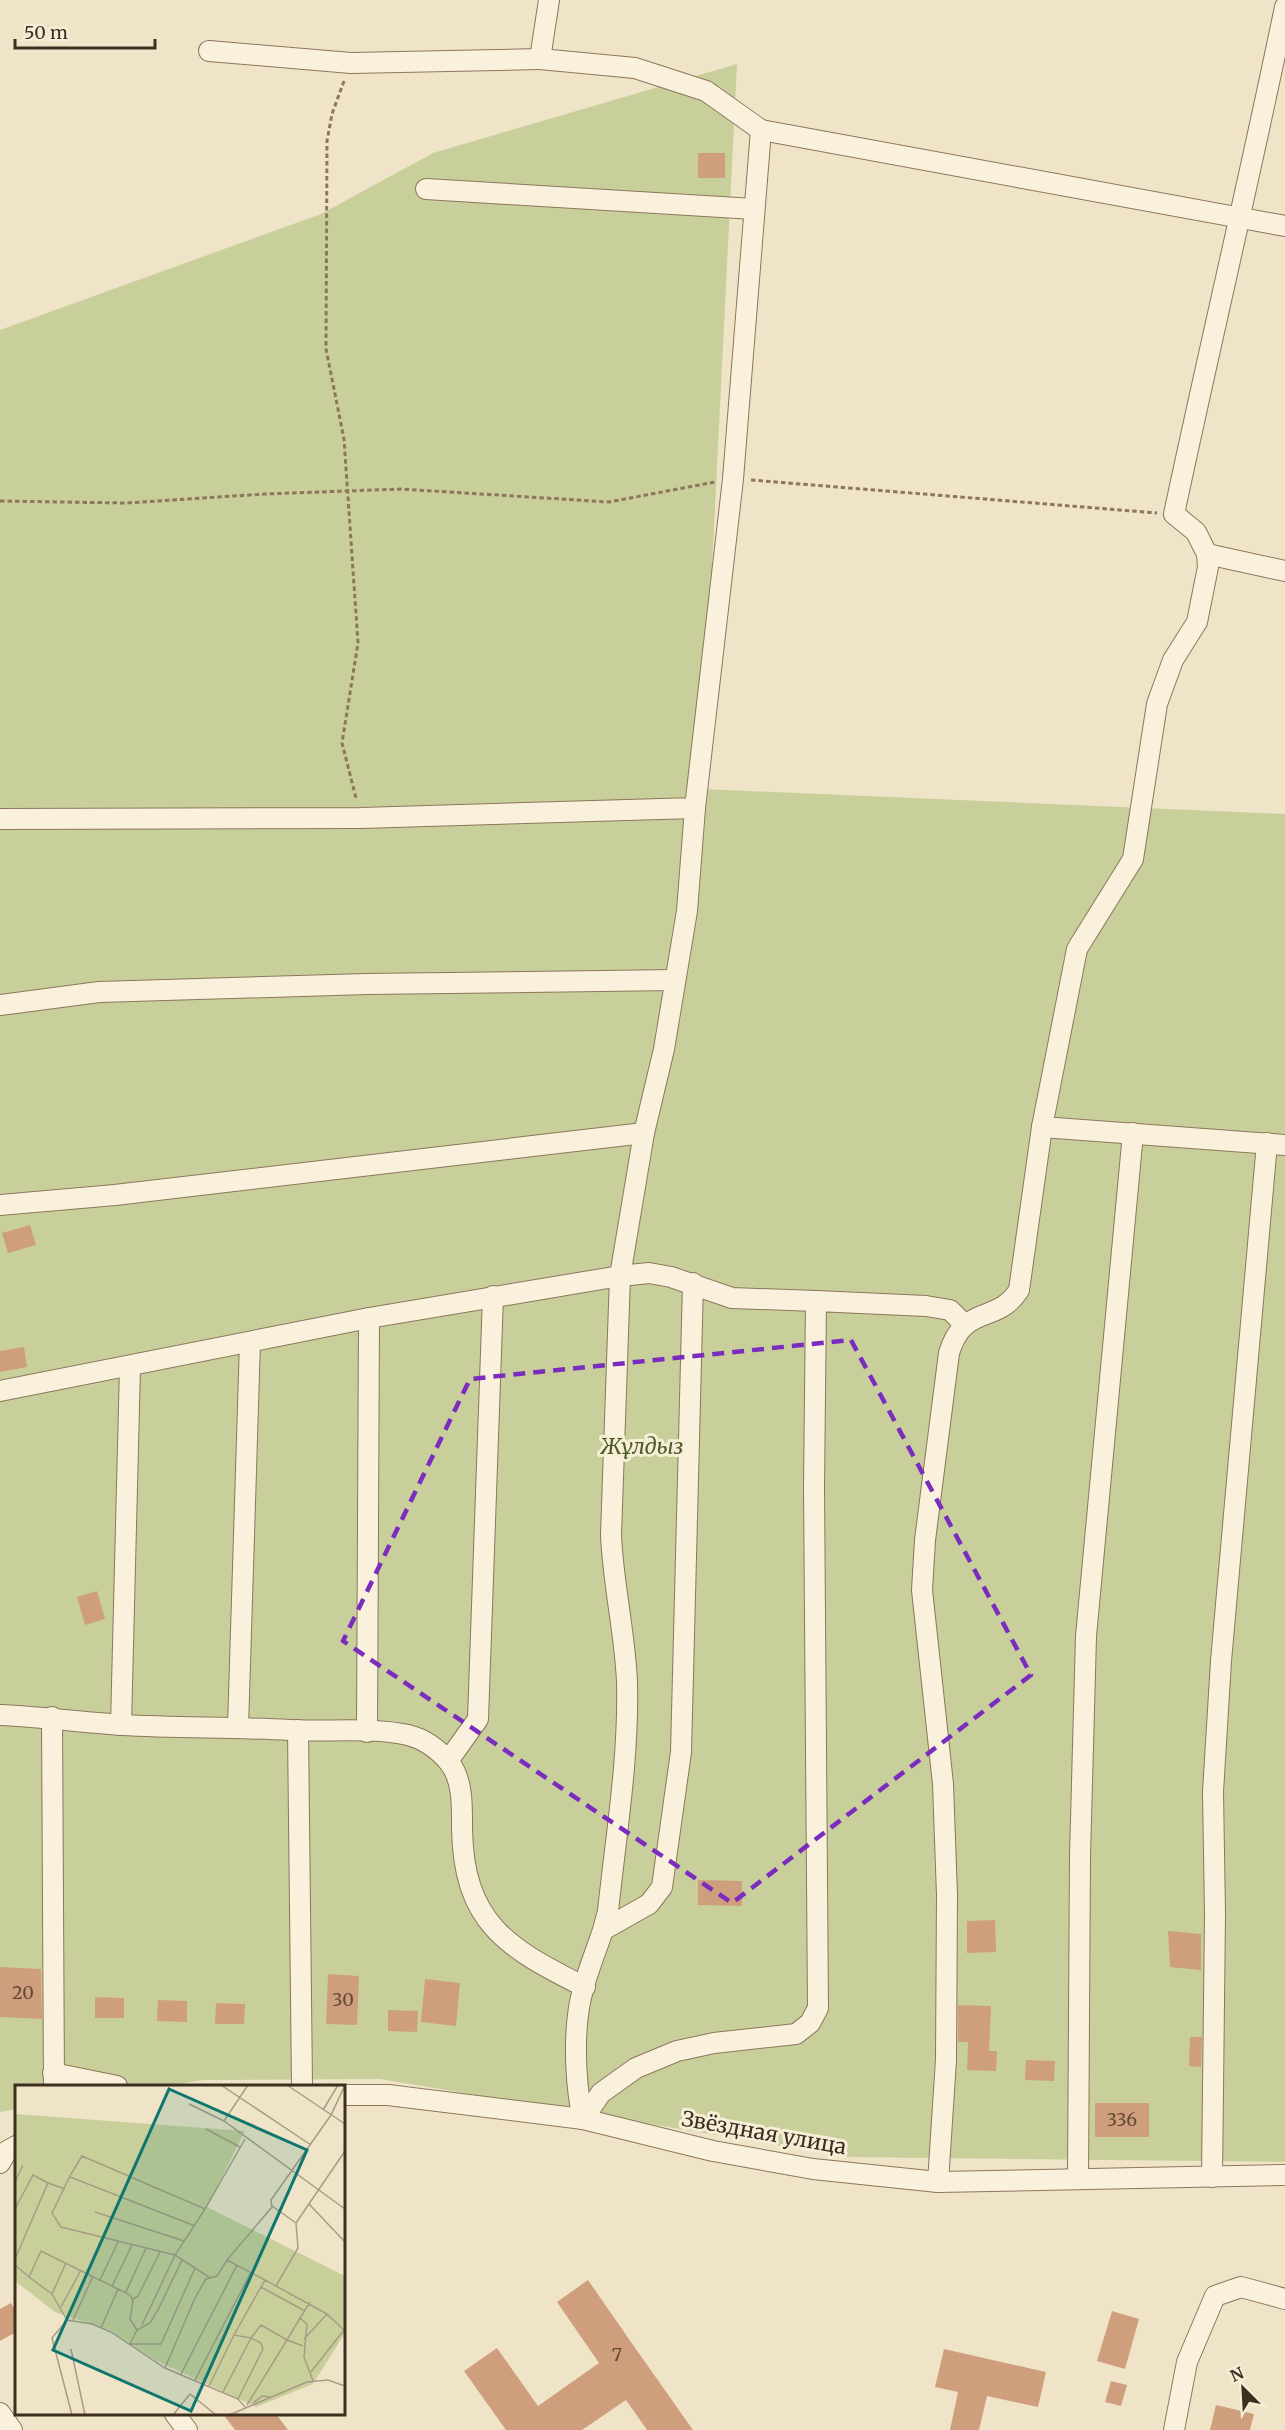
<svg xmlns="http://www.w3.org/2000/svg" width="1285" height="2430" font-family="Merriweather,serif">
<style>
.green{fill:#c9cf9b}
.building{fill:#cf9f7d}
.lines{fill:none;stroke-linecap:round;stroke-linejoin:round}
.minor-casing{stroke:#8d765c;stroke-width:22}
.path{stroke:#8d765c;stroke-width:3;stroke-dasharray:4.5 3;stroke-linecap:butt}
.minor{stroke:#faf1dc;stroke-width:20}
.marked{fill:none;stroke:#7b2cbf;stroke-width:4.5;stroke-dasharray:12 8;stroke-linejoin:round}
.labels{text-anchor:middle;stroke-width:6;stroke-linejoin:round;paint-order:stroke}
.number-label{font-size:18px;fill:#624a37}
.park-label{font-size:21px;font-style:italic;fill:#4d5a26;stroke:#f7eed8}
.street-label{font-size:21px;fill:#3d2e20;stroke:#f7eed8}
.inset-road{fill:none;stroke:#a89b85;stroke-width:1.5}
.view{fill:#0f766e;fill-opacity:0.15;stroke:#0f766e;stroke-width:3}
.inset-edge{fill:none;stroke:#3d2e20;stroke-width:3}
</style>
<rect width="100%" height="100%" fill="#f0e4c8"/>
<polygon class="green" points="737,64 701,789 1285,814 1285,2162 848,2157 380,2079 204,2080 164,2086 16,2086 16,2109 0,2112 0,330 321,214 433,153"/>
<g class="building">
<rect x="698" y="153" width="27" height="25"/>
<polygon points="30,1225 36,1245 8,1253 2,1233"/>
<polygon points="24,1347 27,1367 0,1372 0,1351"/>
<polygon points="97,1591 105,1619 85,1625 77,1597"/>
<polygon points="698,1880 742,1881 742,1906 698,1905"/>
<polygon points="995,1920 996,1952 967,1953 967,1921"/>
<polygon points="1168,1931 1201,1934 1201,1970 1170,1967"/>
<polygon points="0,1967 41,1969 42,2019 0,2017"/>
<polygon points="328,1974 359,1976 357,2025 326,2024"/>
<polygon points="425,1979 460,1983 456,2026 421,2022"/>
<polygon points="95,1997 124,1998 124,2018 95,2018"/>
<polygon points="158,2000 187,2001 187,2022 157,2021"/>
<polygon points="216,2003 245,2004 244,2024 215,2024"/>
<polygon points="958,2005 991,2006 989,2051 997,2051 996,2071 967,2070 968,2042 958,2042"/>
<polygon points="388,2010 418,2011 417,2032 388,2031"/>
<polygon points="1190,2037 1202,2037 1201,2067 1189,2066"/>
<polygon points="1026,2060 1055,2061 1054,2081 1025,2080"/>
<rect x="1095" y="2103" width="54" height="34"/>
<polygon points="588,2280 631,2342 693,2430 647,2430 626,2400 582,2430 506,2430 464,2371 497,2348 538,2406 599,2363 557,2302"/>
<polygon points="11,2303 16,2312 16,2332 0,2341 0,2309"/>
<polygon points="1112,2311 1139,2319 1125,2369 1097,2361"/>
<polygon points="944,2349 1046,2372 1038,2407 987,2396 979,2430 950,2430 958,2392 935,2387"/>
<polygon points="1111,2381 1127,2385 1121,2406 1105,2402"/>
<polygon points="1216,2405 1254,2414 1250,2430 1210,2430"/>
<polygon points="223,2414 276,2414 288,2430 235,2430"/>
</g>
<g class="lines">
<defs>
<g id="minor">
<path d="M1285,7C1250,177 1210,345 1174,514L1196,532L1207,554L1208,567L1197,622L1173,660L1157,704L1133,859L1077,949L1042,1127L1285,1145"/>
<polyline points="209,51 351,63 540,59 549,0"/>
<polyline points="540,59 635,68 706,91 761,130 1285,226"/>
<polyline points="426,189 754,209"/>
<polyline points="1207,554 1285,571"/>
<polyline points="695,808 687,911 664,1049 644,1133 620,1276 649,1273 671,1277 732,1298 816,1301"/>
<polyline points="0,819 361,818 695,808 733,479 761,130"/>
<polyline points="0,1005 99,992 367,984 675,980"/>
<polyline points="0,1205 115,1195 644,1133"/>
<path d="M0,1391L369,1318L620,1276L611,1535C613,1584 625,1633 627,1682C629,1758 616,1835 608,1911L603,1930"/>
<path d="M0,1715C41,1717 81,1722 122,1725C178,1728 234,1727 290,1730C327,1732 372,1727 408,1735C424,1739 438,1749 449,1762C463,1780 462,1805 462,1827C463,1923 507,1948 585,1987"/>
<polyline points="52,1717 54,2086"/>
<polyline points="121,1725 130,1367"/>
<polyline points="238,1728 250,1342"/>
<polyline points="298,1730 302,2086"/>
<polyline points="367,1732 369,1318"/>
<polyline points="448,1761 478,1719 493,1296"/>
<polyline points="53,2073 117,2086"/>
<polyline points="344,2095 388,2095 583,2119 713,2151 813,2169 938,2182 1285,2175"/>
<polyline points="583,2119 601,2093 636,2068 677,2051 714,2043 796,2034 810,2023 818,2008 814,1487 816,1301 926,1306 950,1310 965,1325"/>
<path d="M583,2119C576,2089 574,2046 578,2015C581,1987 594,1957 603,1930L649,1904L662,1887L681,1752L693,1283"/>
<polyline points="0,2163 7,2151 16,2146"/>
<polyline points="1212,2177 1215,1914 1213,1792 1221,1661 1267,1143"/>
<polyline points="1078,2179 1080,1856 1086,1636 1133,1133"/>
<path d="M938,2182L946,2060L947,1895L943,1784L922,1590L925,1540L949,1353C964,1303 997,1325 1019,1290L1042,1127"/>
<polyline points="0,2413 12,2430"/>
<polyline points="175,2414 187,2430"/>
<polyline points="1174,2430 1187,2362 1215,2296 1241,2287 1285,2299"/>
</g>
</defs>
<use href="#minor" class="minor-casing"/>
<g class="path">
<polyline points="344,81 332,114 327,141 326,349 344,439 358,643 342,743 356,798"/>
<polyline points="751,480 1157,513"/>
<polyline points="0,501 126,503 265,494 401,489 609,502 715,482"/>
</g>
<use href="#minor" class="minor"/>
</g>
<path class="marked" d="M851,1340L1031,1675L732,1903L343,1641L470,1379Z"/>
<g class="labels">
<g class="number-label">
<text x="23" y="1999">20</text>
<text x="343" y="2006">30</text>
<text x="1122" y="2126">336</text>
<text x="617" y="2361">7</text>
</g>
<g class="park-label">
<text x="642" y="1454">Жұлдыз</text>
</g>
<g class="street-label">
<text transform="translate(764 2133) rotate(10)" y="7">Звёздная улица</text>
</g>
</g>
<g transform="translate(15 2085)">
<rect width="330" height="330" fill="#f0e4c8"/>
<path d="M0,29L230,46L192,122L330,191V248L298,299L241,322L142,276L95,245L40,227L0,196Z" fill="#c9cf9b"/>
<path class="inset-road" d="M206,0L296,60M272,0L330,39M174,19L209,36L233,0M308,25L323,0M209,36L330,124M191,44L225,62M55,92L180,141M0,97L8,80M294,119L330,157M257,121L281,138M0,124L18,90L33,98M80,127L169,156M0,174L33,98L50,104M0,180L14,192M180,183L160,170L190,124M85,195L103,157M250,195L212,175L257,122L256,115L316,30L330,0M97,201L117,160M261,201L283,163L281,138L330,66M246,202L250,195L312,229L289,254M111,207L131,163M37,209L51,178M118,214L123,211L145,167M295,217L285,233L292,239L289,272L298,296M46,222L66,185M52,235L37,209L14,192L26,166L115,210L118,216L115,234L122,245M58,235L78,191M127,240L160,170L46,142L37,128L56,89L67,71L190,124L230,54M86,243L103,204M219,250L246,202L290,226M115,259H146L180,183L194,192M115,259L122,245L135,238L143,225L167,175M56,264L70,330M150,283L180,213L191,194L202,191L212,175M296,287L329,245L312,229M166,289L222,180M180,295L236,187M194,301L219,250L236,253L246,240L272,255L285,233M208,307L236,253L246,258L248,264L223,314M238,318L247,311L255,312M232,320L272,255L288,261M57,330L37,253L52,235L77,239L96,247L150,283L223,314L231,323M158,330L175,309L201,330M214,330L292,297L313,295L330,301"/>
<path class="view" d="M154,4L292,65L176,326L38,265Z"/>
<rect width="330" height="330" class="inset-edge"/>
</g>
<g transform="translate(1243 2388) rotate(336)" stroke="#f7eed8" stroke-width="4.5" paint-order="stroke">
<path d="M0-4.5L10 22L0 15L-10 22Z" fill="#3d2e20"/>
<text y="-9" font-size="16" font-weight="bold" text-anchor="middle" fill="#3d2e20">N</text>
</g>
<path d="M15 39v9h140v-9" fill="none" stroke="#3d2e20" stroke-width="3"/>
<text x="24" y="39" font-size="18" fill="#3d2e20" stroke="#f7eed8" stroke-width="4.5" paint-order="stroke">50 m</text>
</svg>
